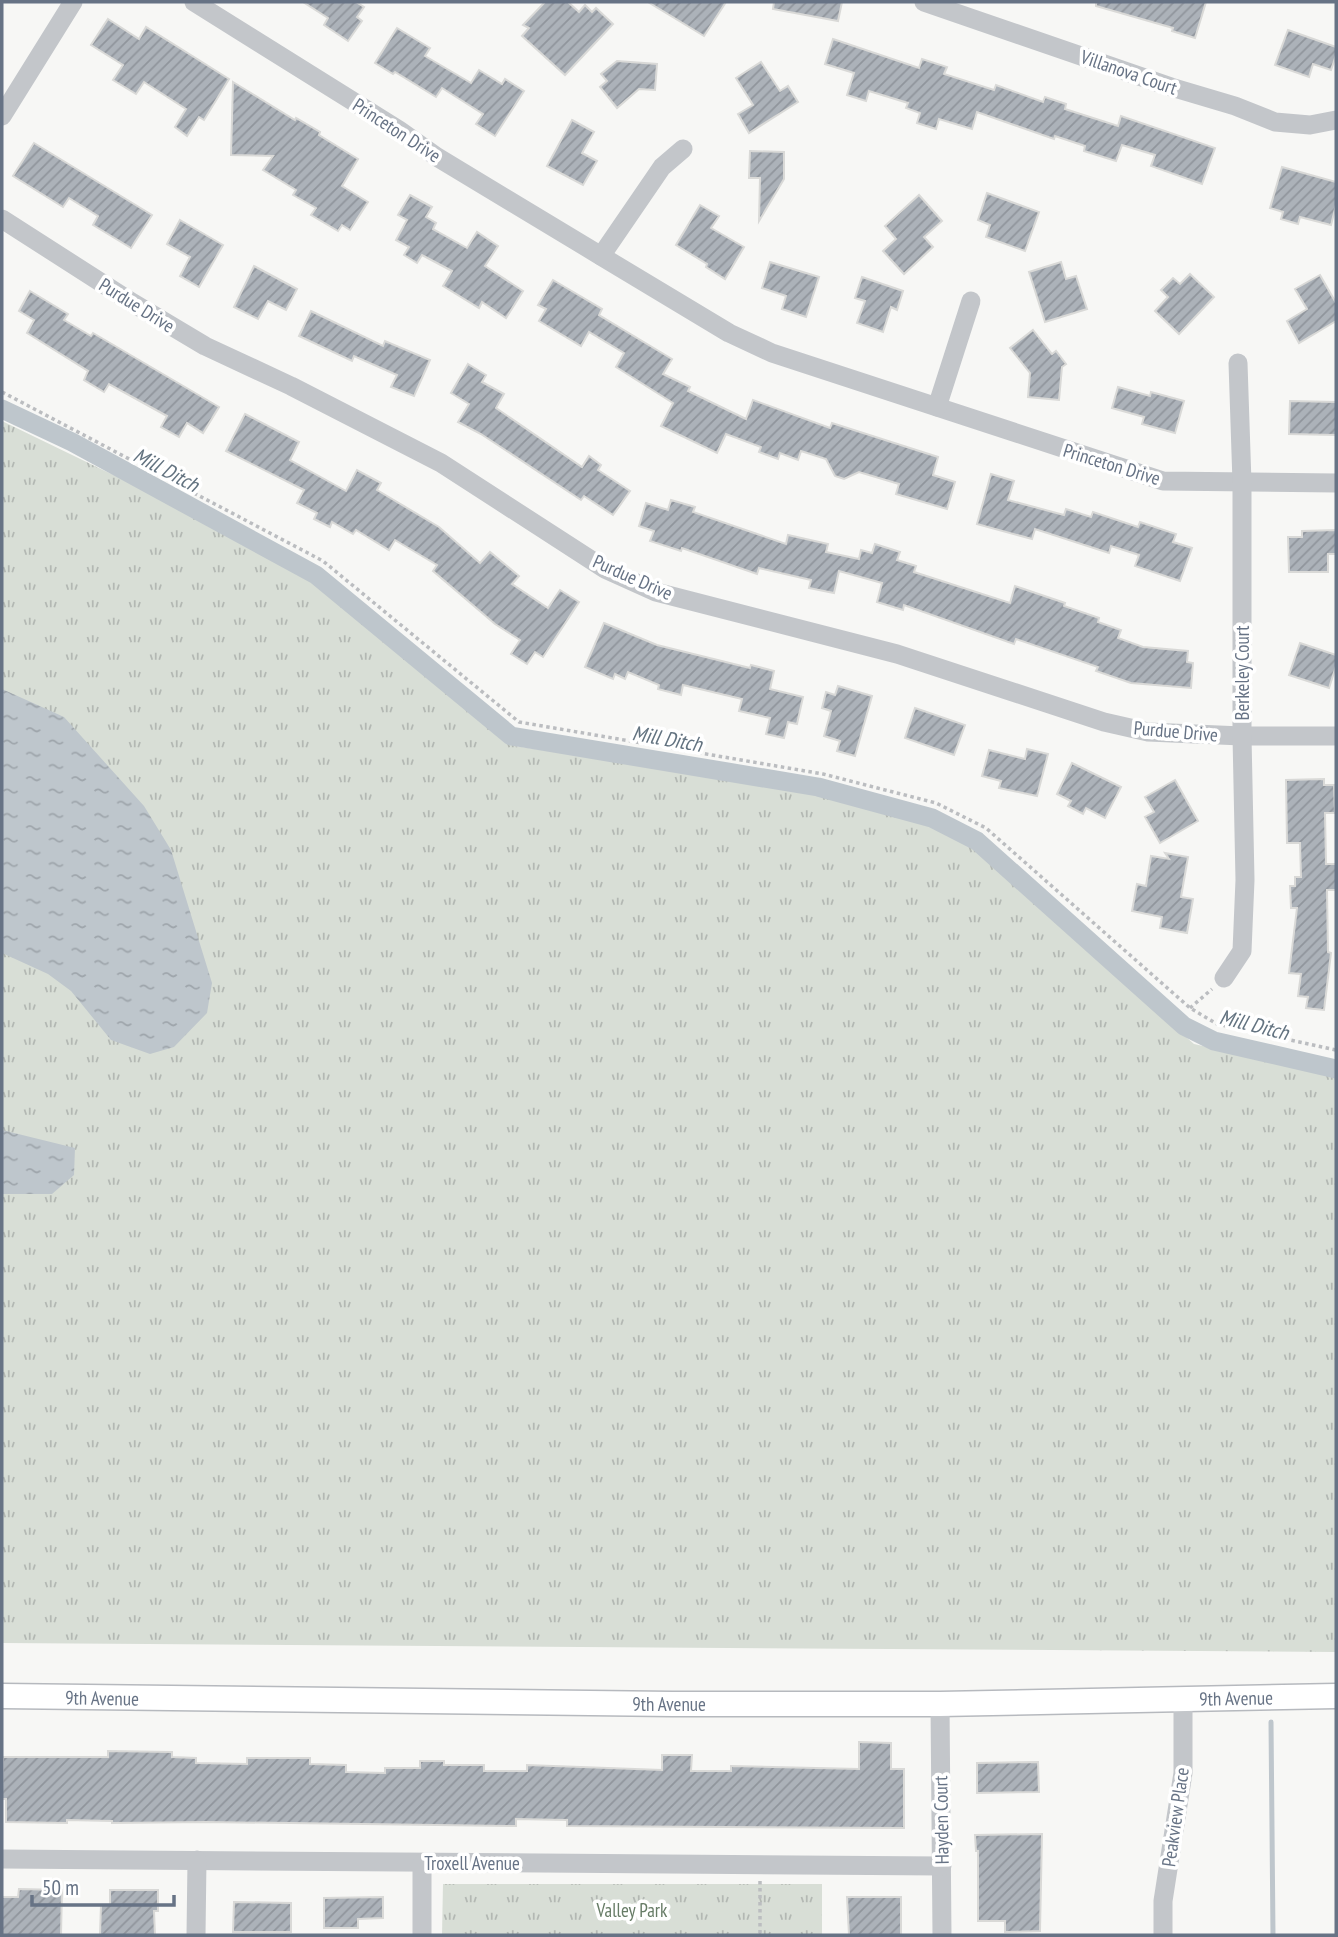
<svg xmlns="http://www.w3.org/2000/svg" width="1338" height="1937" font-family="'PT Sans Narrow',sans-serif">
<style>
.grass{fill:url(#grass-tufts)}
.water{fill:url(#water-ripples)}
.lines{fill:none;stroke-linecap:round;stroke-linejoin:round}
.stream{stroke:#bec6cc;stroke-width:5}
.canal{stroke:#bec6cc;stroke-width:19}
.building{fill:url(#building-hatch);stroke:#d9d9d7;stroke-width:2}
.major-casing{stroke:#b6b9be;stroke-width:27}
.path{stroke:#bbbdc0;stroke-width:3.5;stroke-dasharray:3.5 3.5;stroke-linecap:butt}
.minor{stroke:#c3c6ca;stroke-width:19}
.major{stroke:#fff;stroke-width:24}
.labels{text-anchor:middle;stroke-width:7;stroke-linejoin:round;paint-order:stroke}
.street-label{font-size:19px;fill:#677385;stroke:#fff}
.park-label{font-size:19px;fill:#677c66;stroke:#fff}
.water-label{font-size:21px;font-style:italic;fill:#637380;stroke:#fff}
</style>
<defs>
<pattern id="grass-tufts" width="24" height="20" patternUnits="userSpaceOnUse" patternTransform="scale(1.75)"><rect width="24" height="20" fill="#d8ded6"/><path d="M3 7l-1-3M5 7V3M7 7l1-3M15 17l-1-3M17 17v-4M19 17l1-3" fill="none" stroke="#b3b8b3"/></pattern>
<pattern id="water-ripples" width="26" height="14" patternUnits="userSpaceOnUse" patternTransform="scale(1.75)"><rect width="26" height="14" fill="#bec6cc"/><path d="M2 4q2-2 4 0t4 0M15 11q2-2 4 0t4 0" fill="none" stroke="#9ea5ab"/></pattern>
<pattern id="building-hatch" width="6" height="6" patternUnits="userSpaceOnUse" patternTransform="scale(1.75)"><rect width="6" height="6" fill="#acb2b9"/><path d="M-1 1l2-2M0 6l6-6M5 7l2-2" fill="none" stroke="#90959c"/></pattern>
</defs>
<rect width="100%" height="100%" fill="#f7f7f5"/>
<g class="grass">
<polygon points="2,421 202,518 331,593 515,746 822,792 929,824 967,843 1194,1044 1336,1076 1336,1652 2,1643"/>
<polygon points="443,1884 822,1884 822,1935 442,1935"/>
</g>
<g class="water">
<polygon points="2,689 64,717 144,806 171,850 212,983 207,1013 174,1047 150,1054 111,1040 71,991 48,974 2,953"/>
<polygon points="2,1130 75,1148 74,1175 52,1194 2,1194"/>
</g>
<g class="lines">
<polyline class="stream" points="1271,1722 1273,1935"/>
<polyline class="canal" points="2,409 72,442 316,575 511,736 818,787 932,818 977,841 1184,1026 1214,1041 1336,1069"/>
</g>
<g class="building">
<polygon points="303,2 356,2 364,7 357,17 362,21 348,41 324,25 328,18"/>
<polygon points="545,2 568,2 579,12 585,5 592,12 596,8 613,24 565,75 522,36 529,28 523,25"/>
<polygon points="648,2 726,2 704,36"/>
<polygon points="774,2 842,2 838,21 773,9"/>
<polygon points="1096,2 1206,2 1195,38 1172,31 1173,28 1096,6"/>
<polygon points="108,19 139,39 146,27 229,79 204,120 199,117 187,136 175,127 186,109 144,82 136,94 113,80 123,65 91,45"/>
<polygon points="397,28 430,48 425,56 471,83 479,70 502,84 505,79 524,91 495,136 476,124 483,114 442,88 436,97 395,72 393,74 375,63"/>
<polygon points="1288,30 1336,47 1336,55 1331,70 1313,64 1309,77 1275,65"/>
<polygon points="833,39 919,68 922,59 947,67 944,74 994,90 996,85 1043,102 1045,97 1066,104 1065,109 1118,126 1121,116 1215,148 1202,184 1151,166 1155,155 1122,145 1116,161 1084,151 1085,146 1055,136 1054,139 977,112 972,129 939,119 936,129 917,123 920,113 906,108 908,103 869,91 866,101 847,95 854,73 825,64"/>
<polygon points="617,61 657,64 655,90 639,89 617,108 600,87 607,81 601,74"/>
<polygon points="761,62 780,91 788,86 798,102 749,133 738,114 753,105 736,78"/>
<polygon points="233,82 295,120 296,118 320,132 319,135 358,159 342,186 368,202 350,230 342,225 338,231 311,215 316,208 293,195 296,190 263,170 273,156 231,155"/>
<polygon points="572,120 594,132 582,153 597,161 583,185 547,166"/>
<polygon points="34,143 152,215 131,248 93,225 98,216 69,198 63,207 13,176"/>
<polygon points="750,151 784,152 784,179 759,221 760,178 749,178"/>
<polygon points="1282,167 1336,182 1336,205 1331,225 1300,217 1298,224 1281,219 1283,212 1270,208"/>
<polygon points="987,193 1039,212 1025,251 986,237 990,225 978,220"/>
<polygon points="410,195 432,207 426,217 436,223 433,229 467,248 477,232 498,246 485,266 523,291 506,318 482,302 479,308 443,286 452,271 422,255 417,263 404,255 409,247 396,240 407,220 398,215"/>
<polygon points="919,195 942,221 924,237 933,247 904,274 883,251 896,239 885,226"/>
<polygon points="700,205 719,216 711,228 744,247 725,279 706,267 707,264 676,245"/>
<polygon points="180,220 223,245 199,287 180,276 190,257 167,244"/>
<polygon points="770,262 819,277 806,317 782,309 786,296 762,288"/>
<polygon points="1061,262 1066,279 1076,276 1087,309 1045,322 1029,272"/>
<polygon points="254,266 297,289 286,310 268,301 258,319 234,307"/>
<polygon points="1190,274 1214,297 1179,334 1155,311 1168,297 1161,290 1173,278 1180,284"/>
<polygon points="1320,275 1336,303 1336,321 1299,343 1287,321 1307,309 1295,289"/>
<polygon points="862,277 903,291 897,310 891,307 883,332 857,323 865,301 855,298"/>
<polygon points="553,280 602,309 599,315 672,359 663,374 690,387 688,391 746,419 753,400 830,428 832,423 938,457 933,475 955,482 947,509 896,494 899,484 859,472 844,479 835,476 826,459 801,451 798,460 780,453 778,459 759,452 761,447 726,434 717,453 661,426 673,403 616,367 624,353 589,332 581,346 539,321 546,309 538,305"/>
<polygon points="30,291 68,314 64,320 91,336 93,333 219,407 203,433 187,423 179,437 161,427 167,416 109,384 104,392 84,380 88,371 27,333 34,320 19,311"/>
<polygon points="311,311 383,346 385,341 430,360 414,396 391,387 397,375 354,356 352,361 299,336"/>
<polygon points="1033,330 1052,354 1056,351 1066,364 1062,367 1059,400 1028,397 1030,373 1010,348"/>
<polygon points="468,364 486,375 482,382 504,394 496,408 582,467 589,456 601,465 598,470 630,491 613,515 584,496 581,500 481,434 458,422 469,404 451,393"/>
<polygon points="1118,387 1150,396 1151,392 1184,401 1175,433 1142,424 1144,417 1112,408"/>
<polygon points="1290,401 1336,402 1336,435 1289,434"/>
<polygon points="245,414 299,442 290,460 346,491 357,470 381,483 377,490 439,527 480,563 490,552 519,576 512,584 548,608 560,590 579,602 543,657 535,652 527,664 511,654 520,640 495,624 433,571 437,565 395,540 389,550 356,530 353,534 332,522 330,527 314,519 317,513 297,503 304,490 226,451"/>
<polygon points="991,474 1014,481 1008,500 1064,515 1066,509 1091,517 1093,512 1138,527 1140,522 1176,534 1173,542 1192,548 1180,581 1135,566 1139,555 1111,546 1109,553 1035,529 1032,539 977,524"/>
<polygon points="671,500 695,507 693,512 786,544 788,535 828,544 826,552 859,559 861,550 872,553 875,544 900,552 897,560 916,566 914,572 1010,603 1015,586 1065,603 1064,606 1099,618 1098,622 1121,630 1118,638 1143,647 1188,651 1187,662 1193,663 1191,688 1131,683 1096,671 1098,667 1016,639 1014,644 904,605 903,610 877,602 882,583 839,571 834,593 809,588 811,580 759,568 757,574 682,548 681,551 650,541 654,531 639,526 646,503 668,510"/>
<polygon points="1336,530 1336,554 1328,554 1328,572 1289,572 1288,537 1302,537 1302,531"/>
<polygon points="604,623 657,645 750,668 751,665 774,671 770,689 803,697 797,724 788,722 784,738 766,734 770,718 739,711 742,699 683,685 681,695 658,689 659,685 628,672 625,679 615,674 613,679 585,667"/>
<polygon points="1300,643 1336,655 1336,666 1329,688 1289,675"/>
<polygon points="838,686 872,696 855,756 837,751 840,741 824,736 831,711 822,708 826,692 835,695"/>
<polygon points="915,708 965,725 954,755 905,738"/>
<polygon points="1027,749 1048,754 1037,796 999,788 1001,781 982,776 989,750 1025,759"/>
<polygon points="1072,763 1121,787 1105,818 1086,808 1083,814 1068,806 1071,801 1057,794"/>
<polygon points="1324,779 1324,785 1334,785 1335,813 1325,813 1326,864 1336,864 1336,890 1327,890 1328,952 1331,953 1324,1010 1306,1008 1308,997 1298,996 1301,974 1289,973 1297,908 1291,908 1290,886 1295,886 1295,877 1301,877 1300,843 1287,843 1286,780"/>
<polygon points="1175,780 1198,821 1160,843 1145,817 1154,812 1145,797"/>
<polygon points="1165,853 1188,857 1181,897 1193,899 1187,933 1160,928 1162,917 1132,911 1137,884 1146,886 1151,856 1169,859"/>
<polygon points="859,1742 891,1743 891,1769 904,1769 904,1828 567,1826 567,1820 516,1819 516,1826 206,1822 112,1823 112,1821 67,1820 67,1823 6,1822 6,1799 2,1799 3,1757 108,1757 108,1751 172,1752 172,1757 196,1758 196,1763 247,1764 247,1758 310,1758 310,1764 346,1765 346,1772 385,1773 385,1768 420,1768 420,1761 444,1761 444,1765 484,1765 484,1771 527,1771 527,1765 662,1770 662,1755 692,1755 691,1771 731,1771 731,1766 859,1769"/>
<polygon points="1038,1762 1039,1792 977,1793 977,1763"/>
<polygon points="1042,1834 1040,1931 1005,1932 1005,1921 978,1921 978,1851 976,1851 975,1835"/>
<polygon points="19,1889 62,1890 61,1935 2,1935 2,1897 18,1897"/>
<polygon points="110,1890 158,1890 158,1911 154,1911 155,1935 100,1935 101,1905 110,1905"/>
<polygon points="383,1897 383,1918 358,1919 358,1928 324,1928 324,1898"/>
<polygon points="847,1897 901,1897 901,1935 849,1935"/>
<polygon points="234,1902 291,1903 291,1932 233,1932"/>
</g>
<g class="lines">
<defs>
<polyline id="major" points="2,1696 672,1704 940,1704 1336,1696"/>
</defs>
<use href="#major" class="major-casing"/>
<g class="path">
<polyline points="2,392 323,561 519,722 823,774 936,803 986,828 1190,1008 1217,1024 1336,1050"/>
<polyline points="1190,1008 1212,989"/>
<polyline points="760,1881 760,1935"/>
</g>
<g class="minor">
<polyline points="194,2 399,130 437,157 601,256 729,333 772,353 1163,481 1336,483"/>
<polyline points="924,2 1171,87 1235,106 1275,122 1310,125 1336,120"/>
<polyline points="2,116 73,2"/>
<polyline points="2,219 133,303 205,346 291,386 441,463 605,569 656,592 897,654 1104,722 1148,732 1242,736 1336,736"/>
<polyline points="601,256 662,167 683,149"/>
<polyline points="937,407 971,301"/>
<polyline points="1224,978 1242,951 1245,880 1242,736 1242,483 1238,363"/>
<polyline points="940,1704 942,1935"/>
<polyline points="2,1859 942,1866"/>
<polyline points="422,1863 422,1935"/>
<polyline points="196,1935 197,1860"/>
<polyline points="1163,1935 1163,1901 1183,1773 1183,1699"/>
</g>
<use href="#major" class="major"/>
</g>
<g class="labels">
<g class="street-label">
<text transform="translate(1129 72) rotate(19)" y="7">Villanova Court</text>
<text transform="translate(397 130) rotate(33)" y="7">Princeton Drive</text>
<text transform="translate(137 305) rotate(32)" y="7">Purdue Drive</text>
<text transform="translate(1112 464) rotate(17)" y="7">Princeton Drive</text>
<text transform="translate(633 577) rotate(24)" y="7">Purdue Drive</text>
<text transform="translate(1242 673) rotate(-90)" y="7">Berkeley Court</text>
<text transform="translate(1176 731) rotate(5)" y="7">Purdue Drive</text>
<text transform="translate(102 1698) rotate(1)" y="7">9th Avenue</text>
<text transform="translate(1236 1698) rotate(-1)" y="7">9th Avenue</text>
<text x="669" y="1711">9th Avenue</text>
<text transform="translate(1175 1817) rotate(-82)" y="7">Peakview Place</text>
<text transform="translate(941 1820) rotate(-91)" y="7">Hayden Court</text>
<text x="472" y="1870">Troxell Avenue</text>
</g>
<g class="park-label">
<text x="632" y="1917">Valley Park</text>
</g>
<g class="water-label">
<text transform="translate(166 470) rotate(28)" y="7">Mill Ditch</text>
<text transform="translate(667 739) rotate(10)" y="7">Mill Ditch</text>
<text transform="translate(1254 1025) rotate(14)" y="7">Mill Ditch</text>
</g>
</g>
<rect width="1338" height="1937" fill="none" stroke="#677385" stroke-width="7"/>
<path d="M32 1895v10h142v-10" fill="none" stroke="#677385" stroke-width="3.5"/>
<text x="42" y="1895" font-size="21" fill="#677385" stroke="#ffffff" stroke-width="5" paint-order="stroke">50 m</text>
</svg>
